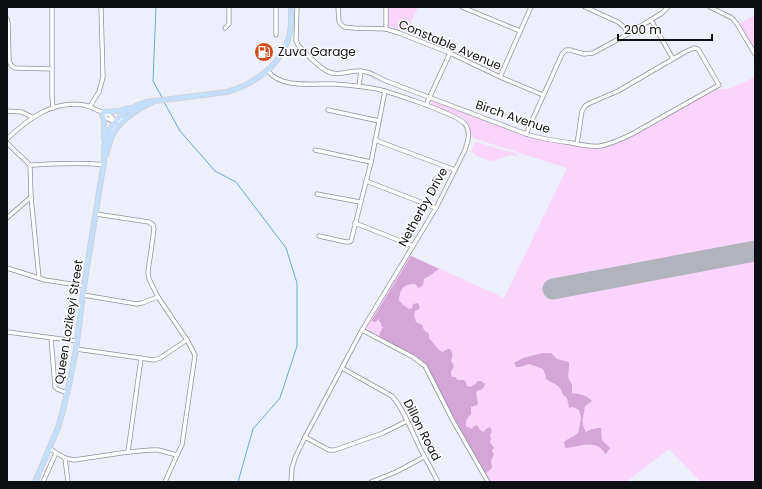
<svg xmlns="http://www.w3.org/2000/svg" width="762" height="489" font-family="Poppins,sans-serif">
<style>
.green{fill:#fad4fc}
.forest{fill:#d4a6d7}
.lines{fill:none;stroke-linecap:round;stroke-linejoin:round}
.stream{stroke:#66afcc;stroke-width:1}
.runway{stroke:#b1b4be;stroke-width:21}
.minor-casing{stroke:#8f929d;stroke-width:5}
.major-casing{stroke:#cfcfd0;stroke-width:6}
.minor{stroke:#fff;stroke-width:3.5}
.major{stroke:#c3dffd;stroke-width:4.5}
.labels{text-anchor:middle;stroke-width:3;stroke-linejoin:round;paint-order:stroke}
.street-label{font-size:12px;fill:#0e0f13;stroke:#fff}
.poi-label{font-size:12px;fill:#0e0f13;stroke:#fff;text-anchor:start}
</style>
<rect width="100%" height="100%" fill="#edf0fc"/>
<g class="green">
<polygon points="388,7 418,7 407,32 388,26"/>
<polygon points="755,15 755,51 739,24"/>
<polygon points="755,77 755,482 701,482 669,449 626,482 490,482 475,457 426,365 368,332 366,328 410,255 504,298 567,168 473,138 467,123 462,117 435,107 432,105 431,102 432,101 522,135 544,141 594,148 608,146 629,138 714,90 731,88"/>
<polygon points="476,142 518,154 517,156 509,155 494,161 487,160 477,156 471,151"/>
</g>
<g class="forest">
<path d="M411,256L439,269L432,274L424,279L423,285L419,288L415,284C403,284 400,289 399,300L403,305L409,309L412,308L413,304L418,303L420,308L418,310L415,311L414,315L416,322L422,325L424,330L429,334V338L438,349L442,352L448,349H450C453,353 453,356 451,361L453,364L454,367C451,371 450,373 452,377H456L457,380H464L466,382L467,386C472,388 474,385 478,381H481L485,384C484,388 482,390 478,390L476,393L478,403L477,405L471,407V414C467,418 466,420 466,426L472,429L473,427L477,425L480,430L484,432L486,429L490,427L492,431L490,435L491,439L490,442L494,448L492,451L494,454L491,461L492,468L485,474L475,457L428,369L382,339L379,335L383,327L381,326V323L379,321V319L375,322L372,321V320Z"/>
<path d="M543,353H551L557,359L569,362C570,370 565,377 572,384V393C579,394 587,395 592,401L585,406C584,416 580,422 586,432C591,429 595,428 601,428L602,440L610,448L606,454C604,452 601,448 599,447C588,441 576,448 565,448L564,442L568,439L574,436L578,433L581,418L579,410L573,407L569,408L567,398C561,395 563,391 559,387C556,384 550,382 546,379L545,374L543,369L529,364L520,367H516L514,363L523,358Z"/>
</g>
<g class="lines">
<g class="stream">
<polyline points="156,7 153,81 163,99"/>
<polyline points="164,102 180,131 215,171 236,182 286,248 297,283 297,346 280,398 253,429 238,482"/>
</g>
<polyline class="runway" points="553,289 755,251"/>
<defs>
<g id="minor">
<polyline points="52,7 52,96 53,108"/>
<polyline points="276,7 276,35"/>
<path d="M297,7L296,40L298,45C304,52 322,71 332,73C340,75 349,71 357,71C368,70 377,77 386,81L526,134C541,139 556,141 572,143C581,145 590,147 600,146C611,144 622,139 632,134L719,85L698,49L694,48L685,52L618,91L590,103L585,106L582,111L577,144"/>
<polyline points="338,7 339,21 340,23 344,27 354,28 386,29 399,33 450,53 500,77 543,95"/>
<polyline points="462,7 520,31"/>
<polyline points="585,7 618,22 624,27 628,34"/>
<polyline points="710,7 732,18 737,24 755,54"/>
<polyline points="7,19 8,23 9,60 11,65 15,68 52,69"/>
<polyline points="651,20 673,59"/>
<polyline points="225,28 229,24 229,7"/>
<polyline points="386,29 386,7"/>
<path d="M268,71C281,89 315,83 335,84C347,85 359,86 371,88C386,90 457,114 465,124C471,132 468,141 465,150L436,208L362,330L305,437L295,458L292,468L291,482"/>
<polyline points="500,77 531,7"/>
<polyline points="359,86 361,71"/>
<polyline points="426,105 450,53"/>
<polyline points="90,106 99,92 103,77 101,7"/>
<polyline points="328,110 379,121"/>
<polyline points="7,111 22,112 32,117"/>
<polyline points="102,114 106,118 115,122 125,119"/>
<polyline points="526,134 562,54 566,50 570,50 584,54 593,53 628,34 662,13 668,7"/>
<path d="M7,139C28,119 52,100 84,105C91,106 95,110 102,112C114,115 116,121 113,133"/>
<polyline points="375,140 455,170"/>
<polyline points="7,143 30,165 31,197 39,278"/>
<polyline points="315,150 371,162"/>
<path d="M30,165C54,164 79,162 104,165"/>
<polyline points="366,181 436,208"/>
<polyline points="317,194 360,202"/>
<polyline points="96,214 149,222 153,225 154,229 148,272 149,279 158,297 187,340 195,355 182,445 177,455 165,482"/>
<polyline points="7,218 31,197"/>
<polyline points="355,223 413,246"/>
<polyline points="319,236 346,242 349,242 351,241 371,162 385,91"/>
<polyline points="7,268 45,280 84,286"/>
<polyline points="83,295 137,304 142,303 158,297"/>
<polyline points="362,330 413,357 425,366 452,419 488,482"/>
<polyline points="7,332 77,341"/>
<polyline points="51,338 55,387 57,389 67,393"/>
<polyline points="76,349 154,360 160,358 187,340"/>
<path d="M342,368L392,396C404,410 411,429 419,446C425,458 432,470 438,482"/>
<polyline points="305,437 329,450 335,450 383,433 407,421"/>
<polyline points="49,448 65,458 74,460 128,452 151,450 158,450 177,455"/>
<polyline points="128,452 141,358"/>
<polyline points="65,458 68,482"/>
<polyline points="43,482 56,453"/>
<polyline points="371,482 396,472 424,457"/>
</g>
<g id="major">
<polyline points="104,112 119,111 128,108"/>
<polyline points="102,114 104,121 104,139"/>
<path d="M106,155C108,148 110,141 113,134C121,119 136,110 151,103"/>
<path d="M35,482L58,428L62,414L70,380L76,349L84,286L104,161C104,156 104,152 104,148C107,124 125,108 147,102L227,92C258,83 287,61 291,26C291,20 291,13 291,7"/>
</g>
</defs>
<use href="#minor" class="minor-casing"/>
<use href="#major" class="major-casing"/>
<use href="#minor" class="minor"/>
<use href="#major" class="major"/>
</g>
<defs>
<symbol id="fuel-disc" viewBox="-11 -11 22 22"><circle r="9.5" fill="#d34c17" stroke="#fff"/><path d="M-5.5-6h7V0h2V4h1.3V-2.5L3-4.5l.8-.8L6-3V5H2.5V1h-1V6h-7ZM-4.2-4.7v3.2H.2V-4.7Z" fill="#fff"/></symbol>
</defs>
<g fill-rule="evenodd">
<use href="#fuel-disc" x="253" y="41" width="22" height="22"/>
</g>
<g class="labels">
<g class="street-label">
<text transform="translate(450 45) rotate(23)" y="4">Constable Avenue</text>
<text transform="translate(513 117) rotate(19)" y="4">Birch Avenue</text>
<text transform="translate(423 207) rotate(-61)" y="4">Netherby Drive</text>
<text transform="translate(69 322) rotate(-81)" y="4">Queen Lozikeyi Street</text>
<text transform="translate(422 430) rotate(63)" y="4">Dillon Road</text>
</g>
<g class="poi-label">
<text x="278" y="56">Zuva Garage</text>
</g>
</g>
<rect width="762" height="489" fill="none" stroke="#0e0f13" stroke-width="16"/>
<path d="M618 34v6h94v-6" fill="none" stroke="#0e0f13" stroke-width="2"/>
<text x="624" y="34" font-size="12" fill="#0e0f13" stroke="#ffffff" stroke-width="3" paint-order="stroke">200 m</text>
</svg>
